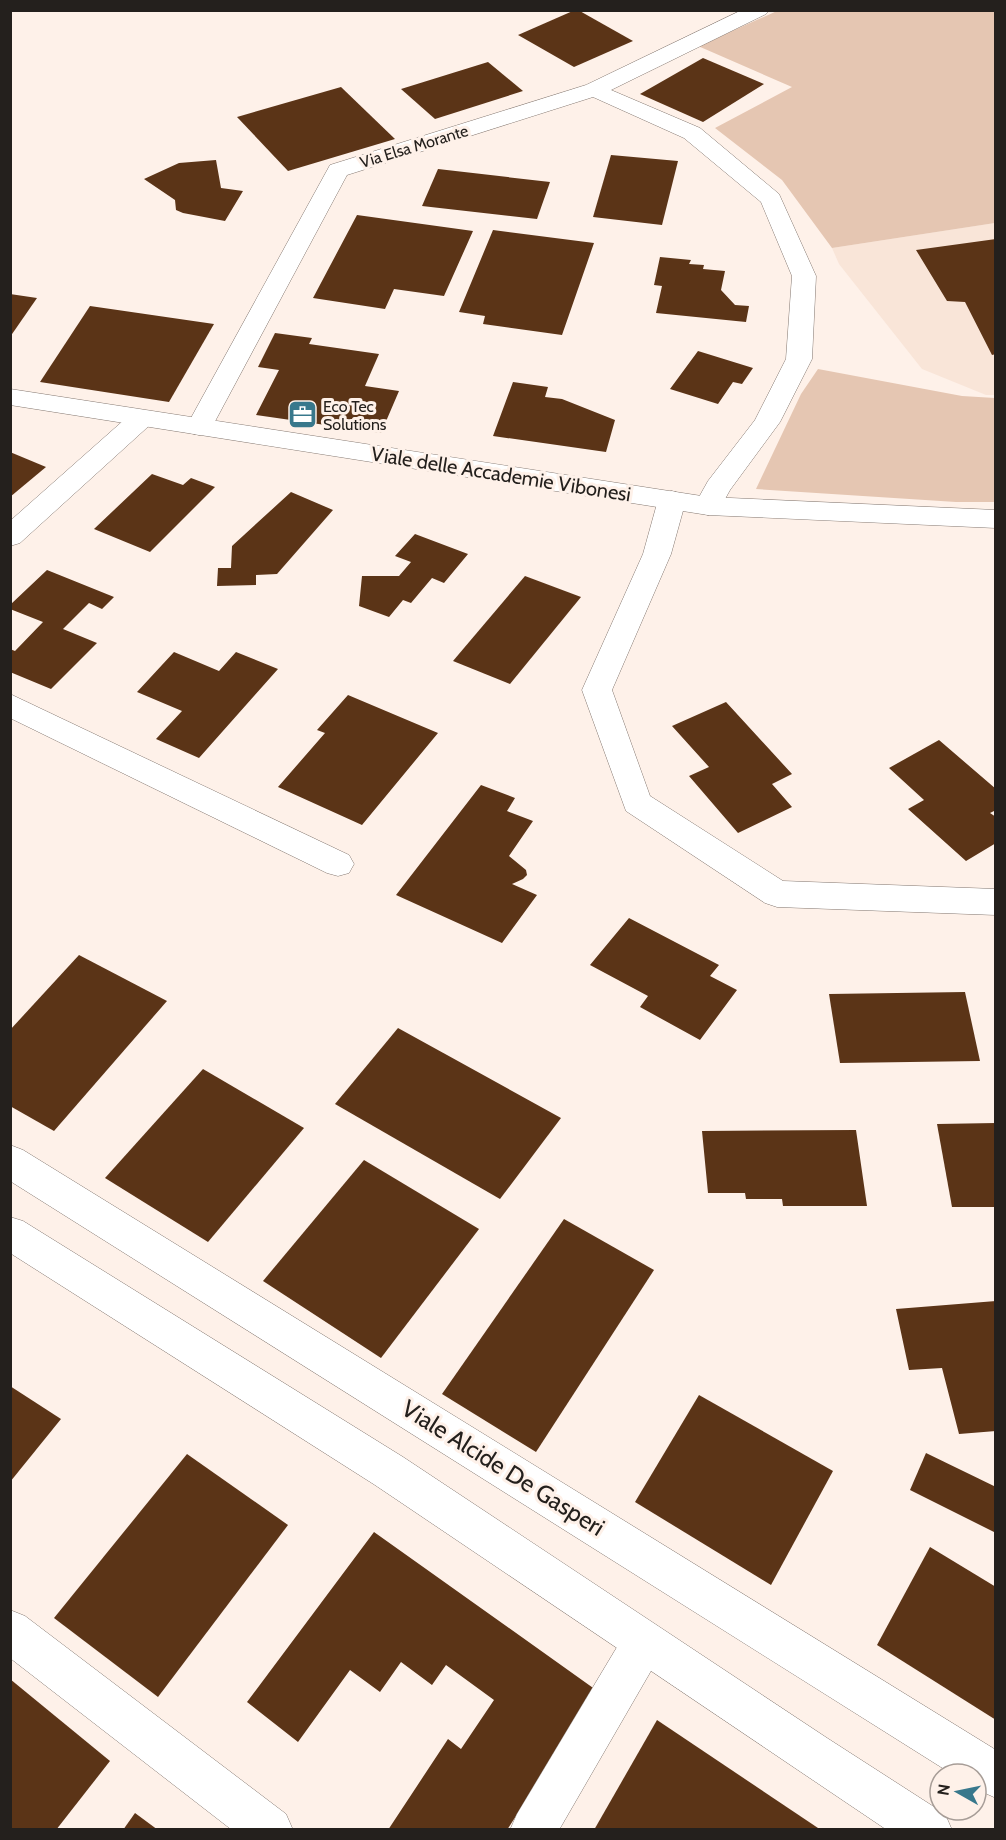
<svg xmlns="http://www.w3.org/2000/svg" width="1006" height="1840" font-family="Cabin,sans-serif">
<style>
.built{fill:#f9e5d8}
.green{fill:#e5c6b2}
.building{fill:#5b3417}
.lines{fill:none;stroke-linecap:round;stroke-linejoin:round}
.street-casing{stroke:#847871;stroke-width:1}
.secondary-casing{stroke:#847871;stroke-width:1}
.street{fill:#fff;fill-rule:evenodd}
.secondary{fill:#fff;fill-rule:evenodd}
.labels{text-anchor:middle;stroke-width:6;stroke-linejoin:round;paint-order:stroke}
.far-street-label{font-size:16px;fill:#24201d;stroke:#fef1e9}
.far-poi-label{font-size:16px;fill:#24201d;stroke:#fef1e9;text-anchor:start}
.street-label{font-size:20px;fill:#24201d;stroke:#fef1e9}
.near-street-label{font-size:24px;fill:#24201d;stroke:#fef1e9}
</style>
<rect width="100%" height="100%" fill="#fef1e9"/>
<polygon class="built" points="995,223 995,395 986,395 922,369 839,264 832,248"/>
<g class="green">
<polygon points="777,11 995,11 995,223 832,248 782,180 715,128 792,87 698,46"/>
<polygon points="818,369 962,396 995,398 995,502 956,502 756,489 801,394"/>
</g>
<g class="building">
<polygon points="575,10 578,10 633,41 574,67 518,35"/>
<polygon points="703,58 764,84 703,122 640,94"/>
<polygon points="488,62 523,91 435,119 401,89"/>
<polygon points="341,87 395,139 288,171 237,117"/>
<polygon points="611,155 678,161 662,225 593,217"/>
<polygon points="216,160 221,188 243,191 225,221 183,213 176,210 175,200 144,179 179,163"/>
<polygon points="438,169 550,182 537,219 422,206"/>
<polygon points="357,215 473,231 444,296 394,289 385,309 313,298"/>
<polygon points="493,230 594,243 562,335 483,324 485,316 459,312"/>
<polygon points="996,239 996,354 992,355 965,302 947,301 916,250"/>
<polygon points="660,257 691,260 689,264 704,265 703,269 725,271 721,290 735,305 749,306 746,322 656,313 662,286 654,285"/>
<polygon points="10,294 37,298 10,337"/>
<polygon points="90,306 214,324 169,402 40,382"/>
<polygon points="275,333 312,338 309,344 379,354 365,386 399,391 381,433 256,415 279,370 258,367"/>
<polygon points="698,351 753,368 742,384 733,382 718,404 670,389"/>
<polygon points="513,382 548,387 545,397 562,399 615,420 606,452 493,436"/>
<polygon points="10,452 46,467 10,497"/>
<polygon points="152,474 183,485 191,478 215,487 150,552 94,529"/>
<polygon points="291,492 333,510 277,574 256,575 256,585 217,586 218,568 231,568 232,546"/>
<polygon points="415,534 468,554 444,583 432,578 411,603 403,600 389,617 359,606 362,576 399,576 411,562 395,556"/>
<polygon points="47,570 114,597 102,609 89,603 63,629 97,643 51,689 10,672 10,649 15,651 43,622 10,609 10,605"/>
<polygon points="525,576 581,597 510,684 453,661"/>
<polygon points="174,652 219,671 236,652 278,669 199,758 156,739 182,711 137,692"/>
<polygon points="348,695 438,733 362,825 278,787 325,733 317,730"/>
<polygon points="726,702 792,774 772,784 792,807 738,833 689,776 709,767 672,726"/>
<polygon points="939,740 996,789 996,810 990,813 996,817 996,843 966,861 908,809 924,800 889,768"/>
<polygon points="481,785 515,798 507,811 533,821 509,856 526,870 527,875 523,879 512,884 537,895 502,943 396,895"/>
<polygon points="629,918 719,965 710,976 737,990 700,1040 640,1007 648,996 590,965"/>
<polygon points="79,955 167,1001 54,1131 10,1106 10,1030"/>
<polygon points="965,992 980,1061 840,1063 829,994"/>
<polygon points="398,1028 561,1118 500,1199 335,1104"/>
<polygon points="203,1069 304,1128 208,1242 105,1178"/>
<polygon points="996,1123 996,1207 952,1207 937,1124"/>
<polygon points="856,1130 867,1206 783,1206 782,1199 746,1199 745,1193 708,1193 702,1131"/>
<polygon points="364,1160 479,1229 381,1358 263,1281"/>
<polygon points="564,1219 654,1270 536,1452 442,1394"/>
<polygon points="996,1301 996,1431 959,1434 942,1368 909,1370 896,1309"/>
<polygon points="10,1386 61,1419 10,1482"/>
<polygon points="699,1395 833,1471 771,1585 635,1502"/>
<polygon points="926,1453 996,1487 996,1533 910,1490"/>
<polygon points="187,1454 288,1525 158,1697 54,1618"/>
<polygon points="374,1532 596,1690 507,1830 388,1830 448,1739 461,1749 494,1700 446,1665 432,1685 401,1662 380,1692 350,1670 298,1742 247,1702"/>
<polygon points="930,1547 996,1587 996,1720 877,1645"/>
<polygon points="10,1679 110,1761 56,1830 10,1830"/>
<polygon points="657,1720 821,1830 594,1830"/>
<polygon points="135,1813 158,1830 123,1830"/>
</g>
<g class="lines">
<defs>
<g id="street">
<polygon points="742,10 769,10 766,14 611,90 700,128 779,194 816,276 812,359 780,422 730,490 718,512 708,515 698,512 694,506 708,481 755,420 786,359 792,276 761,202 684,138 593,97 347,175 212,427 208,433 199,435 190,433 186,427 330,165 586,85"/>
<polygon points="142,410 151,412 155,418 151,424 20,543 10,546 10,521 133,412"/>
<polygon points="672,491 682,494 686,500 671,554 612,690 650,796 783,881 996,889 996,915 777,907 765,903 626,811 582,690 643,554 658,500 662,494"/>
<polygon points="10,694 349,855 354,864 349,873 338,876 327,873 10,718"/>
<polygon points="10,1610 25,1616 286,1814 293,1830 232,1830 10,1658"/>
<polygon points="644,1621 659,1627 665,1642 659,1657 559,1830 510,1830 517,1814 629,1627"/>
</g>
<g id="secondary">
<polygon points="10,389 708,497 996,510 996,528 708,515 10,405"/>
<polygon points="10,1145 23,1150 996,1750 996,1798 976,1789 976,1774 952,1774 10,1181"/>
<polygon points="10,1217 23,1221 403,1457 827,1738 945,1814 952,1830 887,1830 375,1485 10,1253"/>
</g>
</defs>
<use href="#street" class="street-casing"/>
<use href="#secondary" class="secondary-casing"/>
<use href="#street" class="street"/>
<use href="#secondary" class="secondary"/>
</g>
<defs>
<symbol id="office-square" viewBox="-11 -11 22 22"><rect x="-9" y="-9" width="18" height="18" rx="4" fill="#38788c" stroke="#fef1e9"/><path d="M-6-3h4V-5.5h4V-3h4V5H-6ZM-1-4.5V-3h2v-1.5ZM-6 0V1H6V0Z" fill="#fff"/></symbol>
</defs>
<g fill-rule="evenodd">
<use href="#office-square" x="286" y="398" width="33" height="33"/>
</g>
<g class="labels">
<g class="far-street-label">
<text transform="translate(414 146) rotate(-17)" y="6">Via Elsa Morante</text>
</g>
<g class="far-poi-label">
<text x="323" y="412">Eco Tec<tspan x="323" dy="18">Solutions</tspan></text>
</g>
<g class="street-label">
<text transform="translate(501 474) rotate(9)" y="7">Viale delle Accademie Vibonesi</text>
</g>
<g class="near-street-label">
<text transform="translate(503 1468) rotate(32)" y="8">Viale Alcide De Gasperi</text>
</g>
</g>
<rect width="1006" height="1840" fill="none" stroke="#24201d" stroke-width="24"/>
<g transform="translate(958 1792) rotate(279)"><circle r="28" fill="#fef1e9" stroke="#a79d97" stroke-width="1.5"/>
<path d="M0-4.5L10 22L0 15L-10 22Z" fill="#38788c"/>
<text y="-9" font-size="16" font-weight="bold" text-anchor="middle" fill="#24201d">N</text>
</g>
</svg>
